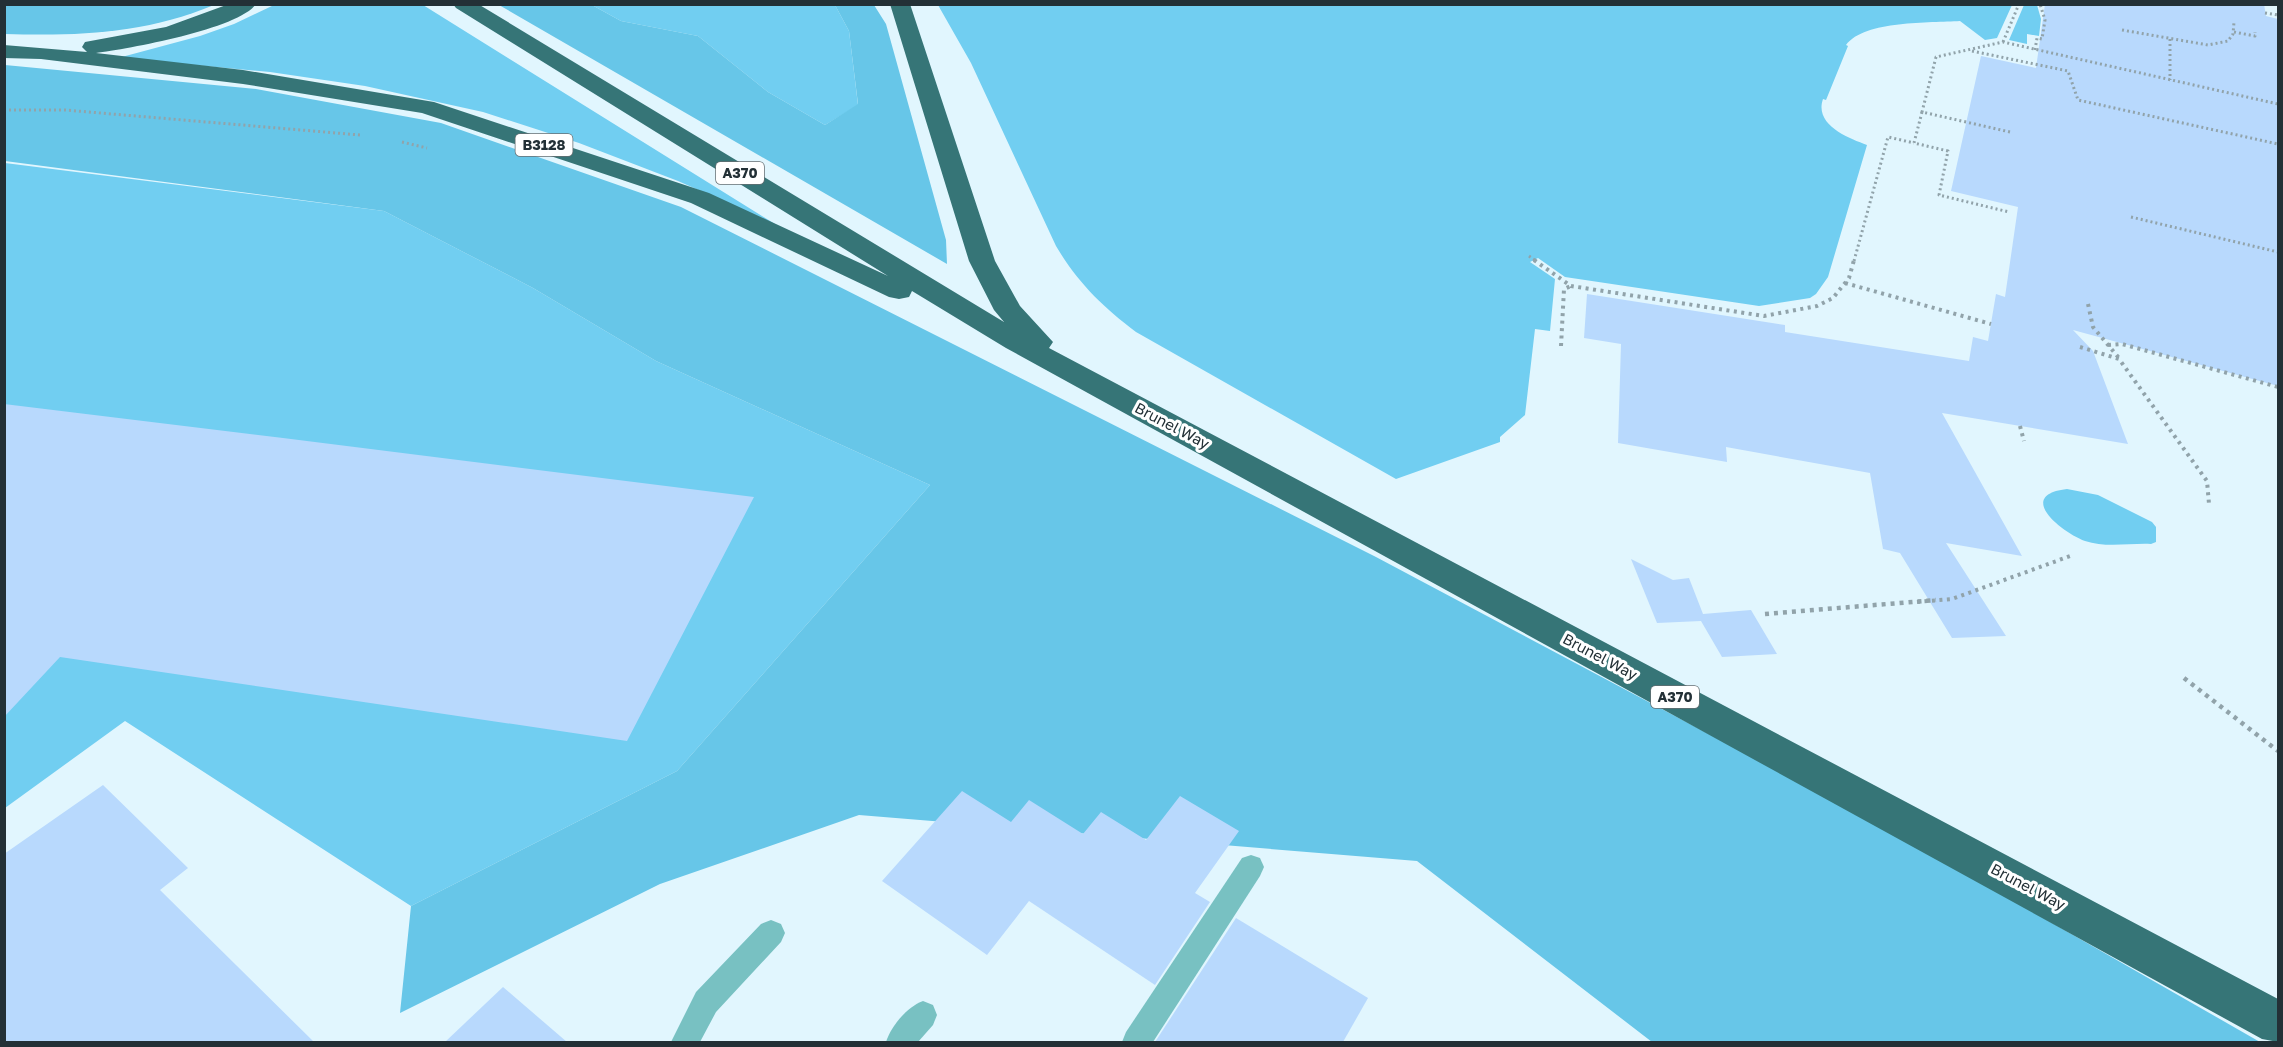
<svg xmlns="http://www.w3.org/2000/svg" width="2283" height="1047" font-family="'Golos Text',sans-serif">
<style>
.green{fill:#71cef1}
.forest{fill:#67c6e8}
.building{fill:#b8d9fd}
.lines{fill:none;stroke-linecap:round;stroke-linejoin:round}
.path-far2{stroke:#91a3aa;stroke-width:3;stroke-dasharray:2 3;stroke-linecap:butt}
.path-far1{stroke:#91a3aa;stroke-width:4;stroke-dasharray:3 4.5;stroke-linecap:butt}
.path{stroke:#91a3aa;stroke-width:4.5;stroke-dasharray:4 5;stroke-linecap:butt}
.lane{fill:#78c1c2;fill-rule:evenodd}
.highway{fill:#367577;fill-rule:evenodd}
.labels{text-anchor:middle;stroke-width:6;stroke-linejoin:round;paint-order:stroke}
.shield{fill:#fff;stroke:#656e72;stroke-width:1.5}
.shield-label{font-size:14px;font-weight:bold;fill:#233036}
.street-label{font-size:15px;fill:#233036;stroke:#fff}
</style>
<rect width="100%" height="100%" fill="#e1f6fe"/>
<g class="green">
<polygon points="274,5 423,5 775,224 678,181 579,143 483,112 365,86 270,72 118,58 200,36 234,24"/>
<polygon points="592,5 835,5 849,31 858,105 825,125 768,92 698,36 621,21"/>
<path d="M938,5H2012L1997,38L1985,40L1960,21C1930,23 1865,20 1846,45L1848,46L1826,100L1823,99C1814,125 1848,138 1867,145L1828,277L1816,294L1810,298L1759,306L1565,277L1538,258L1530,262L1555,279L1550,331L1535,329L1525,415L1500,437V442L1396,479L1136,332C1102,306 1078,283 1056,246L971,63Z"/>
<polygon points="2024,5 2037,5 2041,19 2039,36 2027,34 2027,44 2009,40"/>
<polygon points="5,163 384,211 533,288 656,361 930,485 677,771 411,906 125,721 5,808"/>
<path d="M2067,489L2098,495L2152,522L2156,527V542L2151,544C2130,543 2105,548 2085,541C2061,532 2015,495 2067,489Z"/>
</g>
<g class="forest">
<path d="M5,4H214V5C144,34 79,36 5,34Z"/>
<polygon points="499,5 592,5 621,21 698,36 768,92 825,125 858,104 849,31 835,5 874,5 886,24 946,240 947,264"/>
<polygon points="5,65 256,89 441,123 681,207 1376,557 1895,833 2260,1042 1652,1042 1417,861 859,815 660,884 400,1013 411,906 677,771 930,485 656,361 533,288 384,211 5,161"/>
</g>
<g class="building">
<polygon points="2045,4 2264,4 2266,16 2278,19 2278,386 2073,330 2093,351 2128,444 1942,413 2022,556 1946,543 2006,636 1952,638 1900,553 1883,549 1870,473 1726,447 1727,462 1618,443 1621,344 1584,338 1587,294 1785,325 1785,332 1969,361 1973,337 1988,341 1996,294 2005,297 2018,207 1951,191 1981,56 2036,68"/>
<polygon points="4,404 283,438 754,497 627,741 60,657 4,717"/>
<polygon points="1631,559 1673,580 1689,578 1703,614 1751,610 1777,654 1722,657 1701,621 1657,623"/>
<polygon points="103,785 188,868 160,890 314,1042 4,1042 4,854"/>
<polygon points="962,791 1011,822 1029,800 1083,834 1101,812 1146,840 1180,796 1239,831 1195,893 1210,902 1155,985 1029,901 987,955 882,881"/>
<polygon points="1236,918 1368,998 1343,1042 1155,1042"/>
<polygon points="503,987 567,1042 445,1042"/>
</g>
<g class="lines">
<g class="path-far2">
<polyline points="2265,13 2278,15"/>
<polyline points="2122,30 2208,45 2228,41 2233,34 2234,22"/>
<polyline points="2234,32 2255,36 2255,32"/>
<polyline points="2170,39 2170,80"/>
<polyline points="2003,42 2019,4"/>
<polyline points="2035,50 2037,38 2042,39 2045,20 2040,4"/>
<polyline points="1972,51 2068,71 2078,100 2278,144"/>
<polyline points="4,110 65,110 360,135"/>
<polyline points="1922,112 1914,143 1948,151 1939,195 2009,212"/>
<polyline points="2010,132 1922,112 1936,57 2003,42 2278,104"/>
<polyline points="402,142 427,148"/>
<polyline points="2131,217 2278,252"/>
<polyline points="1529,256 1536,261"/>
<polyline points="1854,261 1888,137 1914,143"/>
</g>
<g class="path-far1">
<polyline points="1534,260 1571,286 1764,316 1817,306 1833,298 1849,278 1854,260"/>
<polyline points="1845,283 1991,324"/>
<polyline points="2088,304 2093,327 2119,358"/>
<polyline points="2108,345 2122,344 2278,387"/>
<polyline points="1561,346 1564,289 1571,286"/>
<polyline points="2080,347 2119,359 2207,481 2209,504"/>
<polyline points="2020,426 2024,441"/>
<polyline points="1917,602 1952,599 2073,555"/>
</g>
<g class="path">
<polyline points="1765,614 1936,600"/>
<polyline points="2184,678 2278,751"/>
</g>
<g class="lane">
<polygon points="1251,855 1260,858 1264,867 1260,876 1153,1042 1122,1042 1126,1032 1242,858"/>
<polygon points="771,920 781,924 785,933 781,942 716,1012 700,1042 671,1042 696,992 761,924"/>
<path d="M923,1001L933,1005L937,1015L933,1025L918,1042H886C891,1026 907,1007 923,1001Z"/>
</g>
<path class="highway" d="M229,4H256C239,29 127,49 96,53L243,70L434,102L709,193L888,276L456,8L453,4H478L1004,322L994,310L969,261L890,4H910L995,261L1020,306L1053,342L1049,348L2278,999V1042L2262,1039L1006,348L912,291L909,297L899,299L889,297L691,203L422,113L243,84L41,59L4,58V45L87,52L82,47L85,42L166,27Z"/>
</g>
<g class="labels">
<g class="shield">
<rect x="515.5" y="134" width="57" height="22" rx="4.5"/>
<rect x="716" y="162" width="48" height="22" rx="4.5"/>
<rect x="1651" y="686" width="48" height="22" rx="4.5"/>
</g>
<g class="shield-label">
<text x="544" y="150">B3128</text>
<text x="740" y="178">A370</text>
<text x="1675" y="702">A370</text>
</g>
<g class="street-label">
<text transform="translate(1172 426) rotate(28)" y="5">Brunel Way</text>
<text transform="translate(1600 657) rotate(28)" y="5">Brunel Way</text>
<text transform="translate(2028 887) rotate(28)" y="5">Brunel Way</text>
</g>
</g>
<rect width="2283" height="1047" fill="none" stroke="#233036" stroke-width="12"/>
</svg>
